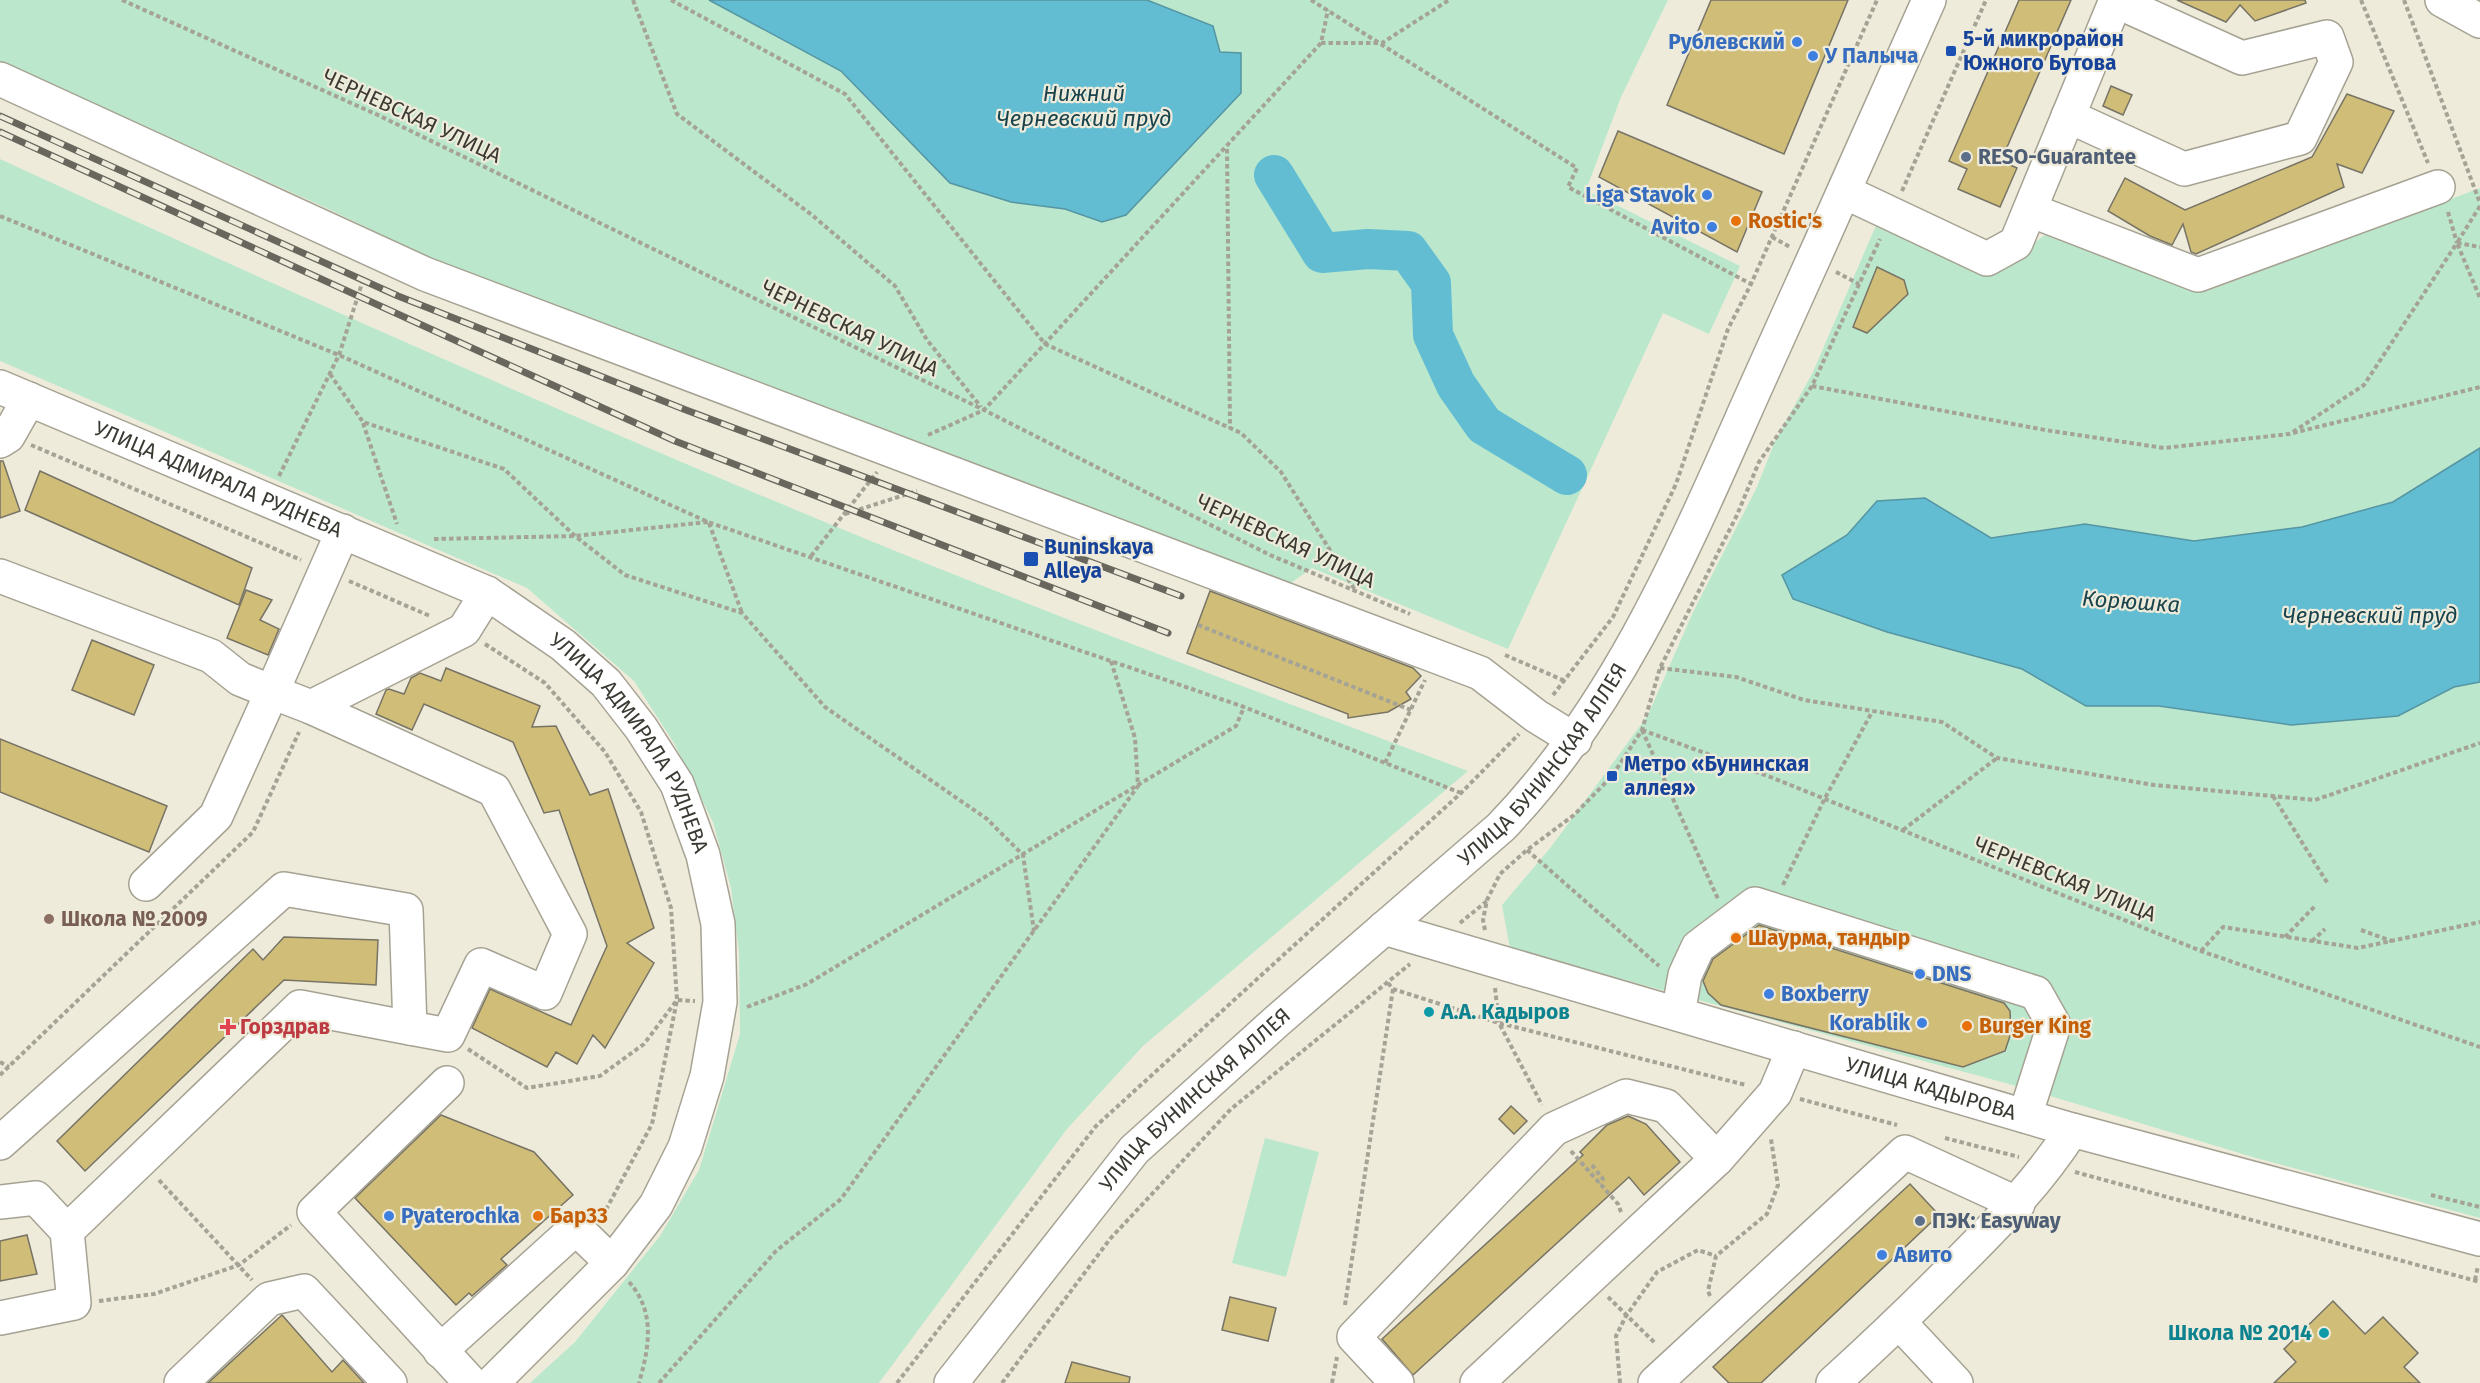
<svg xmlns="http://www.w3.org/2000/svg" width="2480" height="1383" font-family="'Fira Sans',sans-serif">
<style>
.green{fill:#bbe8cd}
.water{fill:#62bdd2;stroke:#5695a2;stroke-width:1.5}
.lines{fill:none;stroke-linecap:round;stroke-linejoin:round}
.river{stroke:#62bdd2;stroke-width:40}
.building{fill:#cfbd78;stroke:#777365;stroke-width:1.5}
.minor-casing{stroke:#a6a293;stroke-width:36}
.path{stroke:#a5a296;stroke-width:4;stroke-dasharray:4.5 3;stroke-linecap:butt}
.minor{stroke:#fff;stroke-width:33}
.rail-casing{stroke:#68665d;stroke-width:7}
.rail{stroke:#efebdb;stroke-width:4.5;stroke-dasharray:14;stroke-linecap:butt}
.shop-dot{fill:#3f7fe0;stroke:#efebdb;stroke-width:2}
.transit-dot{fill:#1a4fb4;stroke:#efebdb;stroke-width:2}
.service-dot{fill:#5c6f8a;stroke:#efebdb;stroke-width:2}
.food-dot{fill:#e8710a;stroke:#efebdb;stroke-width:2}
.education-dot{fill:#8d6e63;stroke:#efebdb;stroke-width:2}
.culture-dot{fill:#0f9aa8;stroke:#efebdb;stroke-width:2}
.health-dot{fill:#e0444e;stroke:#efebdb;stroke-width:2}
.labels{text-anchor:middle;stroke-width:4.5;stroke-linejoin:round;paint-order:stroke}
.transit-label{font-size:21px;font-weight:bold;fill:#164399;stroke:#efebdb;text-anchor:start}
.shop-label{font-size:21px;font-weight:bold;fill:#366cbe;stroke:#efebdb;text-anchor:start}
.street-label{font-size:21px;fill:#3a3932;stroke:#efebdb}
.service-label{font-size:21px;font-weight:bold;fill:#4e5e75;stroke:#efebdb;text-anchor:start}
.food-label{font-size:21px;font-weight:bold;fill:#c56008;stroke:#efebdb;text-anchor:start}
.education-label{font-size:21px;font-weight:bold;fill:#785e54;stroke:#efebdb;text-anchor:start}
.culture-label{font-size:21px;font-weight:bold;fill:#0d838f;stroke:#efebdb;text-anchor:start}
.health-label{font-size:21px;font-weight:bold;fill:#be3a42;stroke:#efebdb;text-anchor:start}
.water-label{font-size:22px;font-style:italic;fill:#19434c;stroke:#efebdb}
</style>
<rect width="100%" height="100%" fill="#efebdb"/>
<g class="green">
<polygon points="0,0 1668,0 1621,97 1586,190 1740,266 1709,334 1663,313 1508,649 1312,568 1284,588 957,457 460,272 322,206 0,61"/>
<path d="M0,159C280,288 563,414 849,532C1053,616 1261,693 1468,771L1143,1046L1067,1129L879,1383H530L575,1342L660,1236L699,1170L740,1034L739,952L731,888L713,822L674,743L634,681L527,588L0,361Z"/>
<polygon points="2480,188 2480,1218 2256,1158 2020,1087 1510,949 1502,905 1551,847 1648,715 1693,612 1757,487 1775,441 1813,372 1880,216 1997,269 2045,235 2207,291"/>
<polygon points="1265,1138 1319,1152 1286,1277 1232,1263"/>
</g>
<g class="water">
<polygon points="709,0 1147,0 1213,26 1220,52 1241,53 1241,93 1126,215 1102,222 1065,209 1011,202 950,183 841,71"/>
<polygon points="2480,448 2480,682 2454,687 2398,716 2291,725 2159,706 2086,706 2022,669 1887,632 1793,599 1782,575 1847,535 1877,501 1925,498 1991,538 2085,524 2194,541 2302,527 2393,502"/>
</g>
<g class="lines">
<polyline class="river" points="1274,175 1322,253 1368,249 1408,251 1431,283 1433,335 1456,385 1484,425 1567,475"/>
</g>
<g class="building">
<polygon points="1711,0 1848,0 1784,154 1667,105"/>
<polygon points="2019,0 2071,0 2001,161 2017,168 2000,207 1958,189 1967,169 1949,161"/>
<polygon points="2177,0 2305,0 2306,3 2255,21 2240,5 2226,22"/>
<polygon points="2111,86 2132,95 2123,115 2103,106"/>
<polygon points="2347,94 2394,111 2362,173 2337,164 2344,187 2196,254 2191,252 2183,224 2172,245 2150,236 2108,211 2125,178 2185,210 2312,157"/>
<polygon points="1618,131 1762,192 1737,252 1599,177"/>
<polygon points="1877,267 1904,280 1908,294 1867,333 1853,327"/>
<polygon points="0,461 3,461 20,511 0,518"/>
<polygon points="40,471 252,568 239,605 25,510"/>
<polygon points="246,590 272,600 260,620 279,629 268,655 227,638"/>
<polygon points="1210,591 1413,668 1421,676 1406,692 1411,699 1388,712 1348,718 1348,714 1187,653"/>
<polygon points="92,640 154,665 134,715 72,690"/>
<polygon points="446,668 540,706 532,727 556,726 590,795 608,789 654,928 627,943 654,963 605,1048 593,1035 577,1064 556,1052 547,1067 472,1028 490,989 571,1025 607,946 559,810 544,813 513,742 424,704 412,730 376,714 386,690 389,689 404,694 411,678 420,673 441,681"/>
<polygon points="0,739 167,806 149,852 0,792"/>
<polygon points="1759,925 2004,1003 2010,1011 2011,1033 2005,1051 1963,1067 1721,1005 1708,993 1703,981 1713,959"/>
<polygon points="284,937 378,940 376,985 284,980 85,1171 57,1141 253,949 263,960"/>
<polygon points="1511,1106 1527,1121 1514,1134 1499,1119"/>
<polygon points="441,1115 534,1152 573,1195 501,1259 507,1265 472,1296 469,1293 456,1305 355,1198"/>
<polygon points="1628,1116 1646,1124 1680,1162 1644,1195 1629,1177 1413,1375 1382,1339 1583,1155 1580,1152 1607,1125"/>
<polygon points="1910,1184 1939,1215 1761,1383 1729,1383 1713,1367"/>
<polygon points="27,1235 37,1274 0,1281 0,1241"/>
<polygon points="1230,1297 1276,1308 1268,1341 1222,1330"/>
<polygon points="2333,1301 2365,1334 2383,1317 2418,1353 2404,1367 2420,1383 2274,1383 2296,1362 2284,1349"/>
<polygon points="282,1315 332,1372 343,1360 364,1383 208,1383"/>
<polygon points="1072,1362 1130,1377 1129,1383 1065,1383"/>
</g>
<g class="lines">
<defs>
<g id="minor">
<polyline points="2442,0 2480,21"/>
<polyline points="0,79 425,274 1480,673 1536,716 1575,740"/>
<polyline points="2068,116 2184,169 2300,138 2336,62 2327,37 2242,58 2116,1"/>
<polyline points="1845,192 1987,259 2016,243 2116,0"/>
<polyline points="2030,210 2198,275 2438,187"/>
<path id="s1" d="M0,387L487,593L563,645L606,683L641,728L677,784L703,855L718,924L720,1002L707,1076L685,1147L656,1205L612,1263L492,1383"/>
<polyline points="0,441 8,436 29,399"/>
<polyline points="0,576 211,656 240,679 272,692 343,531"/>
<polyline points="311,707 494,790 570,934 545,993 481,965 448,1035 410,1028"/>
<polyline points="146,884 216,816 272,692 311,707 464,630 487,593"/>
<path id="s2" d="M1384,928L2072,1130L2480,1239"/>
<polyline points="1678,1014 1685,975 1698,947 1755,904 2036,993 2054,1025 2025,1116"/>
<polyline points="447,1083 314,1212 471,1383"/>
<polyline points="0,1143 284,889 406,910 410,1028 300,1007 67,1231"/>
<polyline points="0,1202 36,1198 67,1231 74,1303 0,1318"/>
<polyline points="1899,1322 1956,1383"/>
<polyline points="440,1351 576,1228 612,1263"/>
<polyline points="181,1383 269,1299 304,1291 390,1383"/>
<path id="s3" d="M951,1383L1134,1150L1277,1021L1501,827C1620,703 1685,546 1754,391C1813,261 1871,130 1929,0"/>
<polyline points="1397,1383 1354,1337 1554,1129 1626,1096 1666,1106 1717,1159"/>
<polyline points="1477,1383 1717,1159 1775,1093 1794,1048"/>
<polyline points="1655,1383 1905,1152 2018,1204"/>
<path d="M1833,1383C1876,1344 1918,1304 1959,1262C2001,1220 2040,1180 2072,1130"/>
</g>
</defs>
<use href="#minor" class="minor-casing"/>
<g class="path">
<polyline points="122,0 380,116 984,410 1270,555 1410,614"/>
<polyline points="633,0 677,114 812,215 895,286 927,340 981,407"/>
<polyline points="671,0 845,94 1045,344 1241,433 1281,472 1355,590"/>
<polyline points="1311,0 1577,168 1568,187 1751,284"/>
<polyline points="2361,0 2428,163"/>
<polyline points="2404,0 2480,203"/>
<polyline points="1321,43 1382,43 1449,0"/>
<polyline points="1227,149 1230,428"/>
<polyline points="1902,191 1986,0"/>
<polyline points="2480,206 2457,243 2480,298"/>
<polyline points="2448,212 2457,243"/>
<polyline points="0,216 339,355 708,522 1244,707 1461,793"/>
<polyline points="1772,237 1790,247"/>
<polyline points="1836,272 1859,284"/>
<polyline points="330,374 363,422 504,469 575,536 625,575 742,613 825,707 987,819 1023,855 1034,931"/>
<polyline points="1812,386 2045,430 2164,448 2289,434 2480,387"/>
<polyline points="363,423 397,524"/>
<polyline points="2293,432 2364,385 2457,243 2480,247"/>
<polyline points="928,435 984,410 1321,43 1328,10"/>
<polyline points="31,445 301,560"/>
<polyline points="279,476 339,355 364,277"/>
<polyline points="845,514 917,491"/>
<polyline points="709,523 742,613"/>
<polyline points="434,539 575,536 708,522"/>
<polyline points="811,556 877,472"/>
<polyline points="349,581 430,616"/>
<polyline points="1198,625 1411,710"/>
<polyline points="485,644 545,683 605,752 641,812 671,908 677,1000 652,1124 602,1217"/>
<polyline points="1505,655 1565,681"/>
<polyline points="1660,668 1736,677 1804,700 1942,722 1997,758 2154,785 2315,800 2480,743"/>
<polyline points="1553,695 1613,617 1676,484 1728,329 1751,284 1877,0"/>
<polyline points="1642,730 1773,778 2201,951 2480,1047"/>
<polyline points="1642,730 1718,899"/>
<polyline points="1385,763 1425,680"/>
<polyline points="2273,796 2328,884"/>
<polyline points="1903,830 1997,758"/>
<polyline points="1527,850 1659,966"/>
<polyline points="1783,885 1825,798 1872,712"/>
<polyline points="1460,923 1487,901"/>
<polyline points="1485,930 1483,920 1487,900 1500,874 1527,850 1574,815 1612,776 1642,730 1660,668 1737,515 1759,462 1812,386 1880,239"/>
<polyline points="2361,930 2392,941"/>
<polyline points="2285,937 2315,906"/>
<polyline points="2312,941 2325,929"/>
<polyline points="2201,951 2223,927 2358,948 2480,922"/>
<polyline points="1388,983 1393,989 1499,1023 1746,1085"/>
<polyline points="1495,988 1499,1023 1542,1105"/>
<polyline points="747,1007 807,984 1236,726 1244,707"/>
<polyline points="468,1049 527,1088 600,1076 644,1044 677,1000 695,1001"/>
<polyline points="0,1062 9,1067"/>
<polyline points="0,1075 253,832 299,732"/>
<polyline points="1800,1099 1897,1125"/>
<polyline points="1945,1138 2019,1157"/>
<polyline points="1571,1151 1618,1204 1621,1212"/>
<polyline points="1592,1165 1603,1179 1599,1183"/>
<polyline points="2075,1172 2480,1282"/>
<polyline points="159,1180 252,1280"/>
<polyline points="2431,1195 2480,1207"/>
<polyline points="2475,1280 2478,1266"/>
<path d="M629,1282C656,1312 649,1348 639,1383"/>
<polyline points="1710,1296 1708,1291 1716,1256 1767,1214 1778,1185 1771,1139"/>
<polyline points="1608,1297 1656,1344"/>
<polyline points="99,1301 154,1294 239,1265 291,1225"/>
<polyline points="1345,1305 1393,989"/>
<polyline points="659,1383 776,1251 841,1199 1138,786 1135,738 1111,661"/>
<polyline points="897,1383 1096,1126 1461,793 1519,734"/>
<polyline points="1002,1383 1110,1239 1231,1109 1410,964"/>
<polyline points="1332,1383 1337,1357"/>
<polyline points="1620,1383 1616,1336 1626,1316 1657,1272 1698,1250 1716,1256"/>
</g>
<use href="#minor" class="minor"/>
<defs>
<g id="rail">
<polyline points="0,116 398,296 686,410 1181,596"/>
<polyline points="0,132 675,441 1168,633"/>
</g>
</defs>
<use href="#rail" class="rail-casing"/>
<use href="#rail" class="rail"/>
</g>
<g class="shop-dot">
<circle cx="1797" cy="42" r="6"/>
<circle cx="1813" cy="56" r="6"/>
<circle cx="1707" cy="195" r="6"/>
<circle cx="1712" cy="227" r="6"/>
<circle cx="1920" cy="974" r="6"/>
<circle cx="1769" cy="994" r="6"/>
<circle cx="1922" cy="1023" r="6"/>
<circle cx="389" cy="1216" r="6"/>
<circle cx="1882" cy="1255" r="6"/>
</g>
<g class="transit-dot">
<rect x="1945" y="45" width="12" height="12" rx="3"/>
<rect x="1023" y="551" width="16" height="16" rx="3"/>
<rect x="1606" y="770" width="12" height="12" rx="3"/>
</g>
<g class="service-dot">
<circle cx="1966" cy="157" r="6"/>
<circle cx="1920" cy="1221" r="6"/>
</g>
<g class="food-dot">
<circle cx="1736" cy="221" r="6"/>
<circle cx="1736" cy="938" r="6"/>
<circle cx="1967" cy="1026" r="6"/>
<circle cx="538" cy="1216" r="6"/>
</g>
<circle class="education-dot" cx="49" cy="919" r="6"/>
<g class="culture-dot">
<circle cx="1429" cy="1012" r="6"/>
<circle cx="2324" cy="1333" r="6"/>
</g>
<path class="health-dot" d="M225 1018h6v6h6v6h-6v6h-6v-6h-6v-6h6z"/>
<g class="labels">
<g class="transit-label">
<text x="1963" y="46">5-й микрорайон<tspan x="1963" dy="24">Южного Бутова</tspan></text>
<text x="1044" y="554">Buninskaya<tspan x="1044" dy="24">Alleya</tspan></text>
<text x="1624" y="771">Метро «Бунинская<tspan x="1624" dy="24">аллея»</tspan></text>
</g>
<g class="shop-label">
<text x="1785" y="49" text-anchor="end">Рублевский</text>
<text x="1825" y="63">У Палыча</text>
<text x="1695" y="202" text-anchor="end">Liga Stavok</text>
<text x="1700" y="234" text-anchor="end">Avito</text>
<text x="1932" y="981">DNS</text>
<text x="1781" y="1001">Boxberry</text>
<text x="1910" y="1030" text-anchor="end">Korablik</text>
<text x="401" y="1223">Pyaterochka</text>
<text x="1894" y="1262">Авито</text>
</g>
<g class="street-label">
<text transform="translate(412 116) rotate(25)" y="7">ЧЕРНЕВСКАЯ УЛИЦА</text>
<text transform="translate(850 328) rotate(26)" y="7">ЧЕРНЕВСКАЯ УЛИЦА</text>
<text dy="7" stroke="none"><textPath href="#s1" startOffset="237">УЛИЦА АДМИРАЛА РУДНЕВА</textPath></text>
<text transform="translate(1286 541) rotate(25)" y="7">ЧЕРНЕВСКАЯ УЛИЦА</text>
<text dy="7" stroke="none"><textPath href="#s1" startOffset="741">УЛИЦА АДМИРАЛА РУДНЕВА</textPath></text>
<text dy="7" stroke="none"><textPath href="#s3" startOffset="860">УЛИЦА БУНИНСКАЯ АЛЛЕЯ</textPath></text>
<text transform="translate(2065 879) rotate(22)" y="7">ЧЕРНЕВСКАЯ УЛИЦА</text>
<text dy="7" stroke="none"><textPath href="#s2" startOffset="570">УЛИЦА КАДЫРОВА</textPath></text>
<text dy="7" stroke="none"><textPath href="#s3" startOffset="375">УЛИЦА БУНИНСКАЯ АЛЛЕЯ</textPath></text>
</g>
<g class="service-label">
<text x="1978" y="164">RESO-Guarantee</text>
<text x="1932" y="1228">ПЭК: Easyway</text>
</g>
<g class="food-label">
<text x="1748" y="228">Rostic's</text>
<text x="1748" y="945">Шаурма, тандыр</text>
<text x="1979" y="1033">Burger King</text>
<text x="550" y="1223">Бар33</text>
</g>
<g class="education-label">
<text x="61" y="926">Школа № 2009</text>
</g>
<g class="culture-label">
<text x="1441" y="1019">А.А. Кадыров</text>
<text x="2312" y="1340" text-anchor="end">Школа № 2014</text>
</g>
<g class="health-label">
<text x="240" y="1034">Горздрав</text>
</g>
<g class="water-label">
<text x="1084" y="101">Нижний<tspan x="1084" dy="25">Черневский пруд</tspan></text>
<text transform="translate(2131 601) rotate(4)" y="8">Корюшка</text>
<text x="2370" y="623">Черневский пруд</text>
</g>
</g>
</svg>
